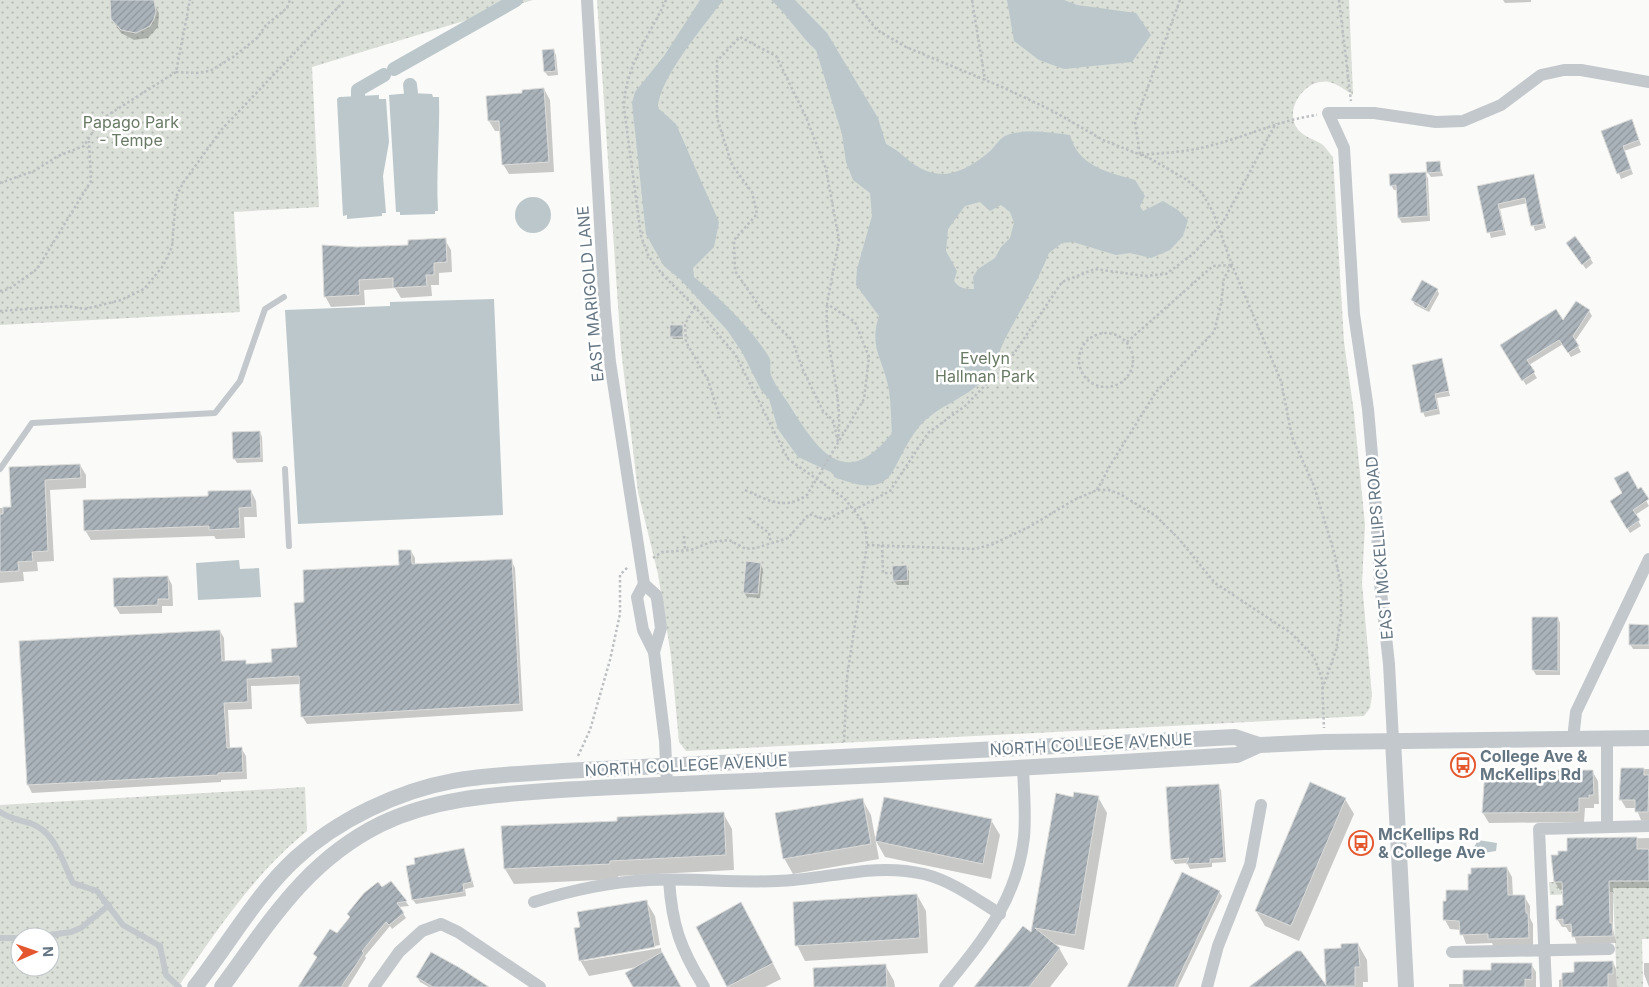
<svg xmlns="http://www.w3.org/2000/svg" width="1649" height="987" font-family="Inter,sans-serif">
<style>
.park{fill:url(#park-dots);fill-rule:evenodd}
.water{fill:#bbc7cb;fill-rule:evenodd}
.shadow{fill:#0003}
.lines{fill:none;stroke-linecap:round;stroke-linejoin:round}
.canal{stroke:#bbc7cb;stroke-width:14}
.building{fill:url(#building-hatch);stroke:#dcdcda}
.path{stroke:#bbbfc2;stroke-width:2.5;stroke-dasharray:2.5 2.5;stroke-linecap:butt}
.service{stroke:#c3c8cc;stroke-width:6}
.minor{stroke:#c3c8cc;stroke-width:12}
.tertiary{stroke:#c3c8cc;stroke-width:16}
.labels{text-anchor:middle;stroke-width:5;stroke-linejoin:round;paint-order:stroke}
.park-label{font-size:16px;fill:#687a64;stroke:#fff}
.street-label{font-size:16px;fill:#657683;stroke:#fff}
.poi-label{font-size:16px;font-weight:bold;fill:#657683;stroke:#fff;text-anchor:start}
</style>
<defs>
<pattern id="park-dots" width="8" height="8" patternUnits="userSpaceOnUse" patternTransform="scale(1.25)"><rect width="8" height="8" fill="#dadfd7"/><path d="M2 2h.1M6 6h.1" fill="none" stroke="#b4b9b4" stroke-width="1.8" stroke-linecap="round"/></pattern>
<pattern id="building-hatch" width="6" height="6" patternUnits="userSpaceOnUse" patternTransform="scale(1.25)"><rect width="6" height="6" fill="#aab3b9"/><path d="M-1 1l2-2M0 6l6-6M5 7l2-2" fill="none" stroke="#8e969c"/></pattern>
</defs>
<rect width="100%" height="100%" fill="#fafaf8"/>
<g class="park">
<polygon points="0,0 533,0 312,67 319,207 234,212 240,312 0,325"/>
<path d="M597,0H1349L1353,95C1345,90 1338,84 1329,82C1309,78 1288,102 1294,122C1299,137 1312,137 1323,145C1326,148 1330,154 1333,157L1344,342L1354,413L1365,525L1362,583L1372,696L1370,708L1364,716L686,751L679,742L671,656L658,574L638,492L621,349Z"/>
<path d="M305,787L307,831C254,874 216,931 178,987H0V805ZM20,937H50V967H20Z"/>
<polygon points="1649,881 1649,939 1642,939 1643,987 1617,987 1613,892 1550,895 1549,882"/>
</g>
<g class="water">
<path d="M700,0H723C705,25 659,78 658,108L676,124L719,222L714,247L693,268L694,277C719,297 752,329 769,357C772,362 769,370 771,375C776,388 787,400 793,411C822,457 848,488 892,433C891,418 891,400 888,385C882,358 869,346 879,316L856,285L857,269L872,216L870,193L853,180L846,162L842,134L816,50C799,35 788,15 771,0H795L827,33L878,118L886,144C906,154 911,168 934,173C953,178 975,164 989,152C994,148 999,139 1005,136C1025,128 1049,133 1070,135C1078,166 1107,172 1135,180L1145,196L1140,206L1143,211L1163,201L1178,210L1188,220L1183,236L1170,250L1151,258L1130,253L1116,255L1073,242L1062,243L1049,253C1037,283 1021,309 1006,337C1000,348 997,362 990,372C972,398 937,404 918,428C887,468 899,502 834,477L833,473L798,457L778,429L769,399L761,390L742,352L727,330L680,279L664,266L652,245L646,234L632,103L635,92L664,56ZM980,202L990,211L1001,205L1010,212L1014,223L1010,238L1001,247L995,258L978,269L973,277L974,289C965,289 960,289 954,281L957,271L946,251L948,229L965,206Z"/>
<polygon points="1007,0 1064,0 1077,5 1136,13 1151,35 1132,62 1064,69 1039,60 1014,41"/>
<path d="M411,93L432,94L433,97H439C440,135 436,172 438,211H435V214L400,215V212H396L389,95Z"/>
<polygon points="379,95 379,99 386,99 389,142 383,176 386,213 382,213 382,216 347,219 347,215 343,216 337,99 339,97"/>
<circle cx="533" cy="215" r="18"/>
<polygon points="494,299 503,515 298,524 285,310 390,306 390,302"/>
<polygon points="239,560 240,569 259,568 261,597 198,600 196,563"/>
<polygon points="1478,840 1497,843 1496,851 1483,853 1483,857 1477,857 1473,849"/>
</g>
<g class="shadow">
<polygon points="114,0 152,0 159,13 158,27 148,38 134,40 121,33 112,19"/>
<polygon points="1503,0 1531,0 1531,2 1505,3"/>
<polygon points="554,51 556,55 558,75 548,76 545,72"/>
<polygon points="544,89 550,100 554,172 509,174 503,164 501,131 495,131 489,121 524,94"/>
<polygon points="1634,125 1641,145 1624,151 1633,174 1621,179 1603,132"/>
<polygon points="1439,162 1443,176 1431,177 1428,173"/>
<polygon points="1425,173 1428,178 1430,221 1402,223 1399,218 1398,190 1394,190 1391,185"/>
<polygon points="1533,175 1546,228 1535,231 1527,203 1500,209 1506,235 1491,238 1478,187"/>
<polygon points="445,240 451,250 452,272 439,273 439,285 431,285 432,296 401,298 395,288 364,290 365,305 331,307 325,296 410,246"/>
<polygon points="1571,248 1590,258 1593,263 1586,269"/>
<polygon points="1437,289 1439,294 1429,312 1415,305 1412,300"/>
<polygon points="1589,311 1592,316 1575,341 1581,352 1571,357 1563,344 1529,365 1537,378 1526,385 1502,345"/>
<polygon points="682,326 683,339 673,339 672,337"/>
<polygon points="1441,360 1450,396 1437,398 1440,414 1425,417 1423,412"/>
<polygon points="260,432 262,437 263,462 237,463 234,458"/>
<polygon points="80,465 86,475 86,488 50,490 54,561 37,562 38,571 23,572 24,581 0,583 0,508 12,508 10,469"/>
<polygon points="1640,489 1649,506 1635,515 1641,526 1630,533 1612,502"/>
<polygon points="251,491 256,501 257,517 244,517 245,538 216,539 214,536 91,540 85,530 209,497"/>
<polygon points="411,551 415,558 415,565 511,560 515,568 523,711 307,724 302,716 300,684 251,686 252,709 228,710 230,749 241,748 246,756 247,779 221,780 221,782 32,793 28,785 20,642 220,631 224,638 225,662 245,662 247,665 273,663 298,648 305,603 400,566"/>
<polygon points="760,564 763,569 760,598 747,597 744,592"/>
<polygon points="906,566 909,571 909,585 897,585 894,581"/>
<polygon points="168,577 172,585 173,606 162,606 162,613 120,614 115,606"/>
<polygon points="1534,618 1558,618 1560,623 1560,675 1536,675 1533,670"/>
<polygon points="1649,626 1649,649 1633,649 1630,644"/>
<polygon points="1649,769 1649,820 1641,820 1636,808 1626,808 1621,800 1623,770"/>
<polygon points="1592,771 1598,781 1599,804 1594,804 1594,808 1585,808 1584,822 1489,823 1483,813"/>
<polygon points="1218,785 1221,790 1226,862 1212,863 1212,867 1190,869 1187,863 1175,864 1172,859"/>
<polygon points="1098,797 1107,813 1084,950 1054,944 1059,948 1068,964 1050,987 976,987 1032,934"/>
<polygon points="862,799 871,815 879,859 793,874 784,858"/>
<polygon points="1345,799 1354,814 1299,941 1265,926 1256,911"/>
<polygon points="723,813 732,829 734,870 618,876 619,879 514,884 505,869 503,828 618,822"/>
<polygon points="991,820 1000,835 991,879 885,857 876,841"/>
<polygon points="1649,838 1649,888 1613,888 1613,928 1616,943 1577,945 1573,932 1569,932 1566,927 1562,927 1557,919 1564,907 1563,889 1560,890 1555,882 1560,856 1568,852 1568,840"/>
<polygon points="464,850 474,887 465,889 466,896 416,904 413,900"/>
<polygon points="1507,868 1512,877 1513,897 1524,896 1530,906 1530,918 1533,924 1533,947 1494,948 1492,943 1466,944 1461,930 1450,929 1445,920 1469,891"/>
<polygon points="391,882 409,906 399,907 406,918 392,929 390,926 365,956 366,958 348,987 300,987 318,959 315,954"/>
<polygon points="1219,892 1222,896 1178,987 1128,987"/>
<polygon points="917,895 926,911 928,953 805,961 797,945"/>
<polygon points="646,901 655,916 660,945 584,959 584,961 661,948 662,956 680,987 635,987 637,967 589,976 580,960"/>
<polygon points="750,919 781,979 765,987 729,987 697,927"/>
<polygon points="1358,944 1367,960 1368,982 1363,982 1363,987 1327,987 1326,950 1342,949"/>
<polygon points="1297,952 1300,952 1326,987 1251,987"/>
<polygon points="1613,962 1616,969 1617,987 1559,987 1559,980"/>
<polygon points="1644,963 1649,963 1649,987 1644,974"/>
<polygon points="1531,964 1536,972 1536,987 1449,987 1449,984 1465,984 1492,971"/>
<polygon points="885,965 894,981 895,987 816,987"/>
<polygon points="417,977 488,987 429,987 420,982"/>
</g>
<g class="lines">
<g class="canal">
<polyline points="394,69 516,0"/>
<polyline points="410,85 411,93"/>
<polyline points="358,96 358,90 384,75"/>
</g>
</g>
<g class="building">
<polygon points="110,0 154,0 156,12 154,19 150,26 136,33 121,30 111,19"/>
<polygon points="554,49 556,71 544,72 542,50"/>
<polygon points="544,88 549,162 502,165 499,121 488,121 486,96 522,93 522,90"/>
<polygon points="1632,119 1639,140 1623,146 1631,169 1617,174 1601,131"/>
<polygon points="1440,161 1441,172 1427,173 1426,162"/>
<polygon points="1426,172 1428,216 1398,218 1396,185 1390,186 1389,174"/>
<polygon points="1534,174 1544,224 1531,226 1525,198 1498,204 1504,230 1487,233 1477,186"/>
<polygon points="1575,236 1591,258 1582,265 1566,243"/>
<polygon points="446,238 447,262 434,263 434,275 426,275 427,286 393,288 393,278 359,280 360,295 324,297 322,245 357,247 408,245 408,240"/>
<polygon points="1422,280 1438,289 1426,309 1411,300"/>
<polygon points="1576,301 1590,310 1573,336 1579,346 1568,353 1559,340 1527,360 1535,372 1522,381 1500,345 1556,309 1563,320"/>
<rect x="670" y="325" width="13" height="12"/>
<polygon points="1442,358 1449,391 1435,394 1438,409 1421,413 1412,365"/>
<polygon points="260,431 261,458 233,459 232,432"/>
<polygon points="80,464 81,478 45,480 48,551 32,552 33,561 18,562 19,571 0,572 0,514 3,514 3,507 11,507 9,467"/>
<polygon points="1628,471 1638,489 1641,487 1649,499 1633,510 1640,520 1627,529 1610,501 1622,493 1614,478"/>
<polygon points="251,490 252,507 239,508 240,528 209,530 209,526 84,531 83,500 208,496 208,491"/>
<polygon points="398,550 411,550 412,564 512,559 520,704 301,717 299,676 247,679 248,702 224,703 227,748 242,747 243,772 218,773 218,775 27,785 19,641 220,630 222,661 246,660 246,664 272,662 271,649 297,647 294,603 304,602 303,570 399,565"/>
<polygon points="746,561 761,563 758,594 743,593"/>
<polygon points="907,565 908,580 893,581 892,566"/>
<polygon points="168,576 169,599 158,599 158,605 114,607 113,578"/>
<polygon points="1532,617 1558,617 1558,671 1532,670"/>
<polygon points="1629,624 1649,625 1649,645 1629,645"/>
<polygon points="1621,768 1644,768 1644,775 1649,775 1648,812 1635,812 1635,800 1619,800"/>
<polygon points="1593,770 1594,795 1589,795 1589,798 1579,798 1579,812 1482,813 1485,771"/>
<polygon points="1310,782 1346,798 1291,926 1255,911"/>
<polygon points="1219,784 1224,858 1210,859 1210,863 1186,864 1189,858 1171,860 1166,787"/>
<polygon points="1074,792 1099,796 1075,935 1035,928 1060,948 1029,987 974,987 1023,926 1031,932 1056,793 1073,797"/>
<polygon points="884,797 992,819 983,864 875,841"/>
<polygon points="863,798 871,844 783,859 775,813"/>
<polygon points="724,812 726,855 610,861 610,864 504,869 501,826 617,821 617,817"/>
<polygon points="1637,837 1637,849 1648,849 1649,851 1649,881 1609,881 1610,923 1612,923 1613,936 1572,937 1571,924 1563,925 1563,919 1556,920 1556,906 1563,905 1562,882 1554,882 1551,855 1558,855 1558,851 1567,851 1567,838"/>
<polygon points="464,848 472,882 463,884 464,892 412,900 406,866 415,864 414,858"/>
<polygon points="1507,867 1508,895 1525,895 1526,913 1528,913 1529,938 1488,939 1488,934 1460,935 1459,921 1443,920 1443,901 1446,901 1446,890 1468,890 1468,874 1471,874 1471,868"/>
<polygon points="1182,872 1220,891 1174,987 1127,987"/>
<polygon points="391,881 407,901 397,903 404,913 389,925 386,922 362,951 364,953 341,987 298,987 317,957 313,954 330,929 337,933 350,917 347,914 364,893 378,882 382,887"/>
<polygon points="917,894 920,938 795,946 793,902"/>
<polygon points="647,900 655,947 579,961 574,928 580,927 577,912"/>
<polygon points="741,902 773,963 727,987 696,927"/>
<polygon points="1358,943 1360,967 1355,967 1355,986 1249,987 1296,951 1301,951 1326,985 1324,949 1341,948 1341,944"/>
<polygon points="431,952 460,968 489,987 433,987 416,977"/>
<polygon points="662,952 681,987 633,987 625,973"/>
<polygon points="1613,961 1613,974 1608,974 1608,987 1562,987 1562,973 1574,972 1574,962"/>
<polygon points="1491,963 1532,963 1532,980 1525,979 1525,987 1463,987 1463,970 1491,970"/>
<polygon points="886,964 887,987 814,987 813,968"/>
</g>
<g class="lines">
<g class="path">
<path d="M666,0C650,35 624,68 624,108L641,236L648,255L661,273L695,307L735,354L788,459L844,498L865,524L867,545L847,677L844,742"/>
<polyline points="853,0 877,30 906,47 1002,87 1051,110 1103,140 1151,159 1187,180 1202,193 1213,212 1232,265 1281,381 1292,437 1314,486 1334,552 1341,585 1341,617 1336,650 1322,690"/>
<polyline points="972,0 985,80"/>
<path d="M1180,0L1135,122L1140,155C1164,153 1187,152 1209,146C1246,137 1279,120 1317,115"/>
<polyline points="1339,0 1351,101"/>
<polyline points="176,72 196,73 210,71 233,57 257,38 266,25 287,8 290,0"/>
<polyline points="0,183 34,171 58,156 84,146 100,120 176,72 190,0"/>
<polyline points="0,291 9,289 37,269 91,181 89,141"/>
<path d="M827,305C824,351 844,394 838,440"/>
<polyline points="695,307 685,324 686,342 708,380 720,418"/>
<polyline points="0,311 67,306 85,309 121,300 144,289 163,266 172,247 176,197 183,183 222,129 345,0"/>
<circle cx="1106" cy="360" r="27"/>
<polyline points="1127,342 1213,266 1232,265"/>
<path d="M745,490C768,500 784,511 807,495L864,399L869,357L855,322L827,304L839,240L826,169L806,117L776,56L740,37L717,61V118L732,165L752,192L757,214L734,240L735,271L762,310L792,340L803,370L823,411L833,420L838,442"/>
<polyline points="1097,490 1111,464 1156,392 1214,332 1221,304 1224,278 1232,265"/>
<polyline points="854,510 890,491 928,433 965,406 1009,361 1062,282 1095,269 1145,276 1166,274 1193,254 1223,222 1276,123"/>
<polyline points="749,518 769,533 771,543"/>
<polyline points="684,536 685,551"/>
<polyline points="867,545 975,549 993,544 1029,527 1074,500 1097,490 1109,490 1120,494 1156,516 1178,538 1215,583 1291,633 1314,657 1322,679 1324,728"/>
<polyline points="882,545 883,573 892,573"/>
<polyline points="653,558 662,552 691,550 711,542 729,540 746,549 756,548 788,538 809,514 827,520 851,506"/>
<polyline points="578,756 590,730 610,660 620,614 620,575 628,567"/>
</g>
<g class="service">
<polyline points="0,469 32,423 215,413 240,381 265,309 284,297"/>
<polyline points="285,469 289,546"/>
<path d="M0,812C10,819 19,820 30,823C56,832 62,861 73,883L97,891L123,925L160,946L166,975L179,987"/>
<polyline points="36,937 71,932 81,928 109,905"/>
<polyline points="0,938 20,938"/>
</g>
<g class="minor">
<polyline points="587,0 605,311 610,362 644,584 656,595 657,599 661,628 654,652"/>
<polyline points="644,584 637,597 643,630 654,652 665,741 667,785"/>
<polyline points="1607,738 1607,826"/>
<polyline points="1573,739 1576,712 1649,559"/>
<polyline points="1393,740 1389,664 1380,583 1374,478 1368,409 1354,314 1344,148 1328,113 1374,113 1436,122 1463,121 1501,105 1541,75 1564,70 1581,70 1649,82"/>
<path d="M669,880C672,925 680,948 704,987"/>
<path d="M534,902C572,890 609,882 649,880C692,878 735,883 777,881C827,880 872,862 924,874C952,881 976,899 1000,914"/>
<polyline points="1452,952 1609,949"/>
<polyline points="374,987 399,952 422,931 441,924 458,932 540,987"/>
<path d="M945,987C983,940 1017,900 1024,837C1026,815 1024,791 1023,769"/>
<polyline points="1207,987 1218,946 1250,865 1261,805"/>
<polyline points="1546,987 1539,829 1649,826"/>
</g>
<g class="tertiary">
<polyline points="1393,740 1406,987"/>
<path d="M195,987C228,945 256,895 295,859C337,820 398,791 453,781C489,774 527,774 563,771L1235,737L1259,745"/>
<path d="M222,987C270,922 306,861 381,824C433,799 489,795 546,791C605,787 663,785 722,782C893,775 1065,766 1237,755L1259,745L1324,742L1649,738"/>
</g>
</g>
<defs>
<symbol id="bus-ring" viewBox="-11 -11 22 22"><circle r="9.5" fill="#fff" stroke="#e4572e" stroke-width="1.5"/><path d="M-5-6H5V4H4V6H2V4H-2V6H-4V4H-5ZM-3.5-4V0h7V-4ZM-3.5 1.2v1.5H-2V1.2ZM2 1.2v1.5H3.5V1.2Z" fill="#e4572e"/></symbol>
</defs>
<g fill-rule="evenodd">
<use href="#bus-ring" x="1449" y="751" width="28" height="28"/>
<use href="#bus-ring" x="1347" y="829" width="28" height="28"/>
</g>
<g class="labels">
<g class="park-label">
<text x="131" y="128">Papago Park<tspan x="131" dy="18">- Tempe</tspan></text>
<text x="985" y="364">Evelyn<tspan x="985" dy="18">Hallman Park</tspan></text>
</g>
<g class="street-label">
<text transform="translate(590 294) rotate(-95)" y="6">EAST MARIGOLD LANE</text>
<text transform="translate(1379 548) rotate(-95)" y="6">EAST MCKELLIPS ROAD</text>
<text transform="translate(1091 744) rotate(-3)" y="6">NORTH COLLEGE AVENUE</text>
<text transform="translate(686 765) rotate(-3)" y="6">NORTH COLLEGE AVENUE</text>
</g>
<g class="poi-label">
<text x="1480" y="762">College Ave &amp;<tspan x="1480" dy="18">McKellips Rd</tspan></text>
<text x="1378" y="840">McKellips Rd<tspan x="1378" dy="18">&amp; College Ave</tspan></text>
</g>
</g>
<g transform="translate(35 952) rotate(88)"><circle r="24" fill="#ffffff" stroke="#c1c8cd"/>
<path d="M0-4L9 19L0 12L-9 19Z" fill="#e4572e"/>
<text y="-8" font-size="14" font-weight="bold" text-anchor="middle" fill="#657683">N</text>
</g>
</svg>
